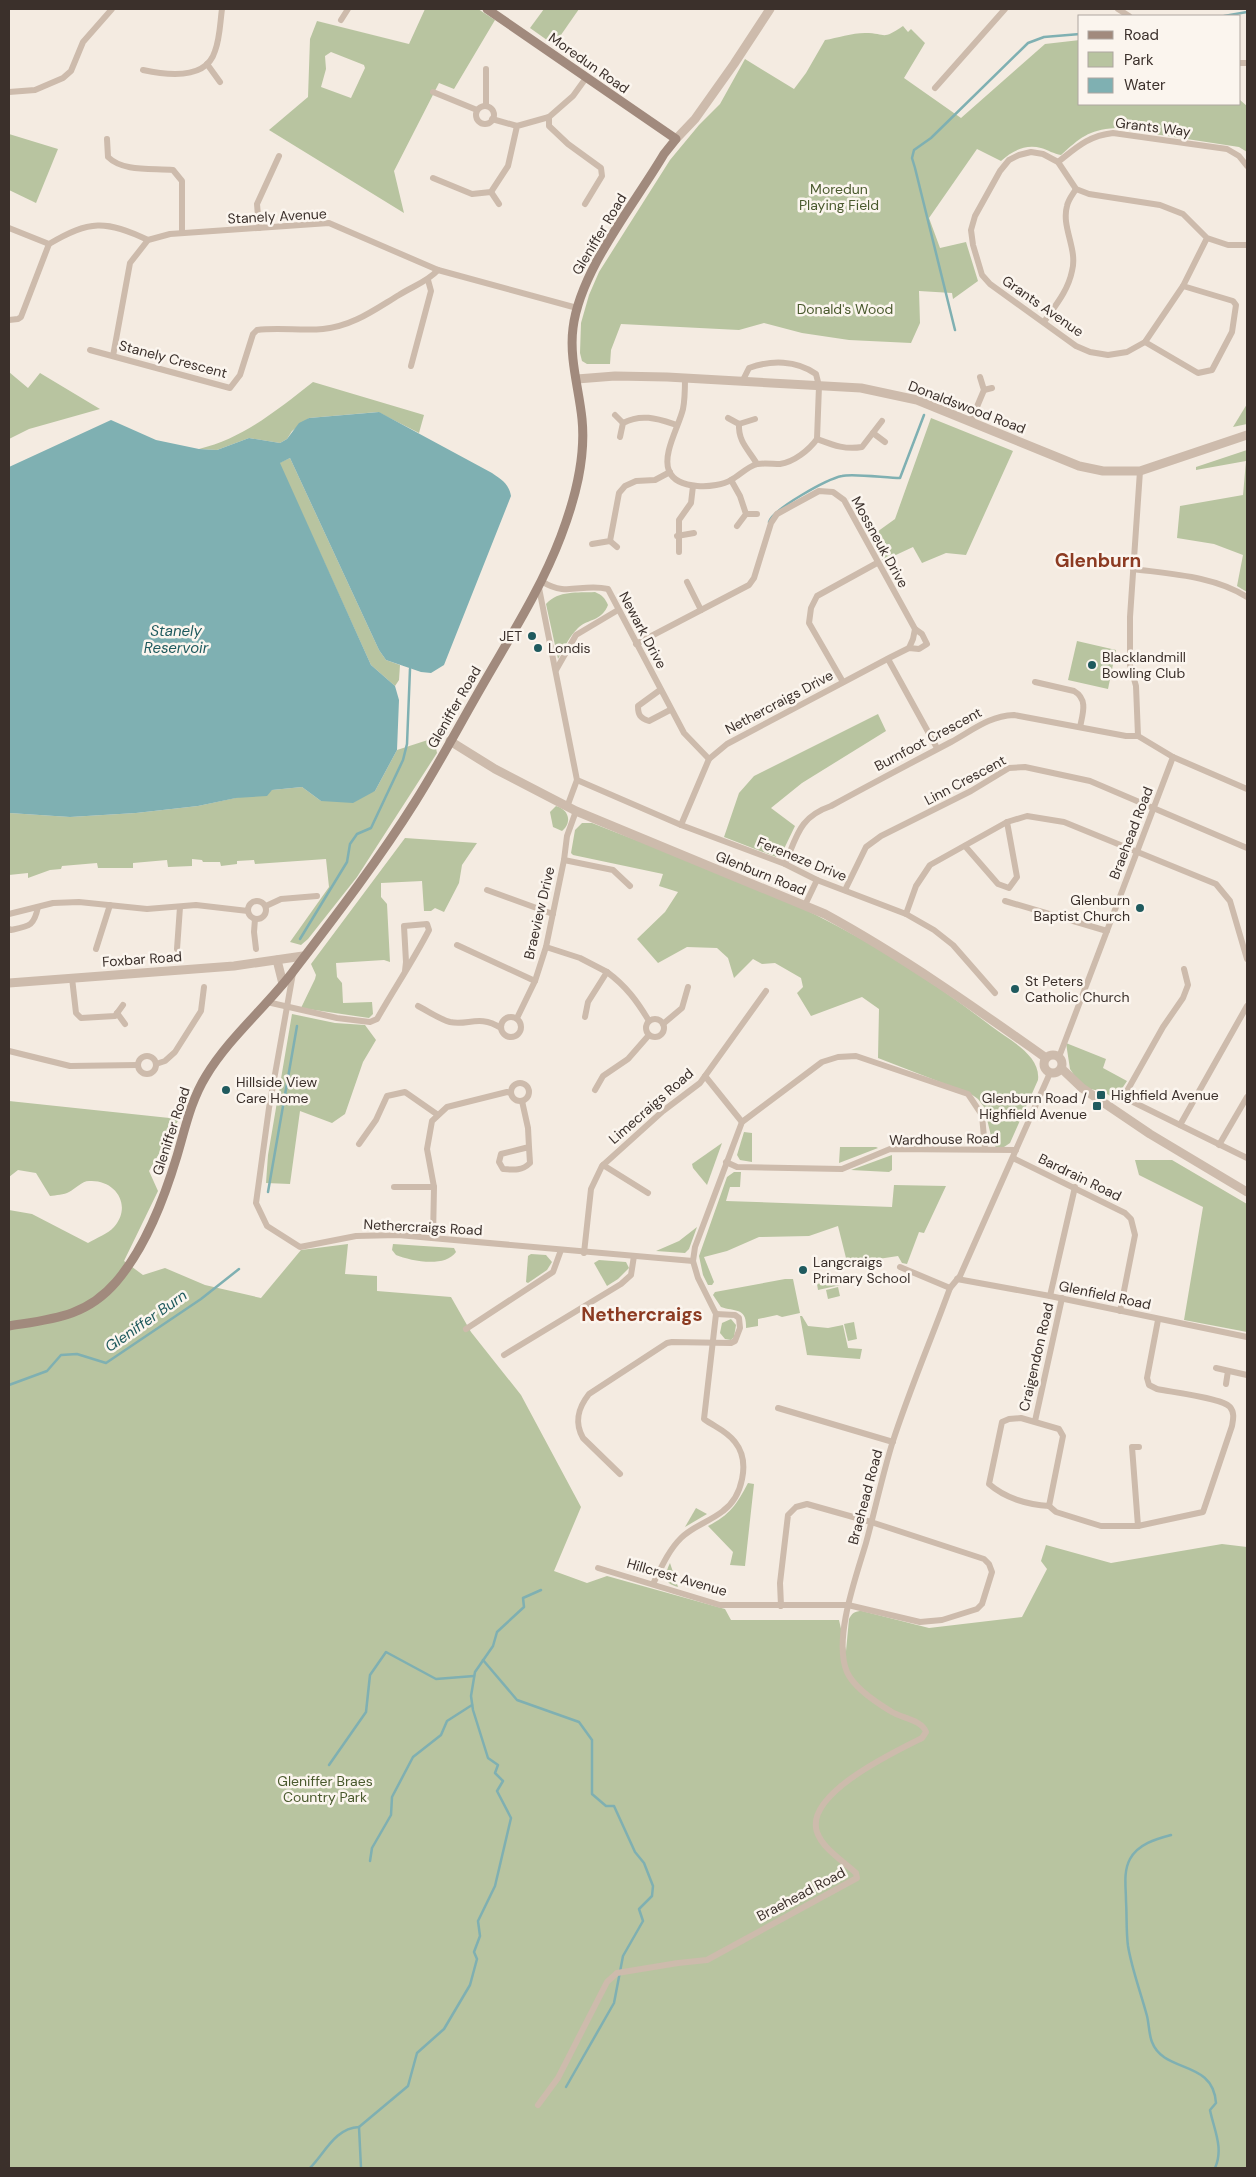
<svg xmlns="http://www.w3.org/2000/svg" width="1256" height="2177" font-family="'DM Sans',sans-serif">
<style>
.green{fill:#b8c4a0;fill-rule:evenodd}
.water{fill:#7fb0b2}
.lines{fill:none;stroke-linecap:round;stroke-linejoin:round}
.stream{stroke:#7fb0b2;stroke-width:2.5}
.minor{stroke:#cdbbac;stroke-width:6}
.tertiary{stroke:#cdbbac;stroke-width:9}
.secondary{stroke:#a18a7d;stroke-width:9}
.poi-dot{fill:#1f5a5e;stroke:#fbf5ee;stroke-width:2}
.labels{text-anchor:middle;stroke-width:5;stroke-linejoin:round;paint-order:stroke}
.street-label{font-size:14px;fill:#3b302b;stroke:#fbf5ee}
.park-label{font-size:14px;fill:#4a5a2e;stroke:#fbf5ee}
.poi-label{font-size:14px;fill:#3b302b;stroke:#fbf5ee;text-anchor:start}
.water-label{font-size:15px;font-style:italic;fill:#1f5a5e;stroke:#fbf5ee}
.district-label{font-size:19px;font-weight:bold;fill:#8c3b22;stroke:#fbf5ee}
</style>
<rect width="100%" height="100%" fill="#f4ebe1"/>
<g class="green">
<path d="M425,9H478L495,20L454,89L439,83L394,171L404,213L269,130L308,97L310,39L317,21L409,44ZM331,52L364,65L365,68L351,98L321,87L326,69L325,56Z"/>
<polygon points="544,9 579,9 554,45 530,28"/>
<path d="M903,26L908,32L911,29L925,43L904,78L961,118L1045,44L1080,40V104H1240V100L1247,106V152L1239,147L1115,128C1088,130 1080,138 1061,155C1054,154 1048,150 1041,148C1025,144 1012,151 1001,161L977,149L929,218L940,248L966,242L978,281L953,299L952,293L919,291L920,323L911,343L849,340L802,333L764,323L739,330L621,324L611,350L610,364H587L582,361L580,353L581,323L589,295L599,272L670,160L699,125L720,104L745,59L794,89L806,73L825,40C837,38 852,33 865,33C887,33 881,41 903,26Z"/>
<polygon points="9,134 58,149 36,203 9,190"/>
<polygon points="9,372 28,388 40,373 100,409 29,429 9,439"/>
<path d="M313,382L424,415L419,433L378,412L309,418L292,431L287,439L280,443L249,438L217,450L199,449C244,438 277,410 313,382Z"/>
<polygon points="1247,404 1247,424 1233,427"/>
<polygon points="931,418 1013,451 966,555 946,553 922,563 913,547 883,561 870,537 895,519"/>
<polygon points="1247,450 1247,592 1237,586 1243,555 1214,544 1177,538 1180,506 1243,495 1246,461 1196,470 1196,467"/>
<polygon points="290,458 379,650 386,660 400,665 399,680 395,686 371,665 279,463"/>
<path d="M595,592C602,595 605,598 608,605C601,622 589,618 578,628C569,637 564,648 558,659L546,604C559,590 577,593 595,592Z"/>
<polygon points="1077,641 1116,650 1108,689 1068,680"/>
<polygon points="878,714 886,731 802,783 771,808 795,826 782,853 776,857 724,837 739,793 754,776"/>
<polygon points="434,738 437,753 357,877 308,939 301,945 290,942 329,887 326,859 255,864 254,860 237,861 237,864 221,866 220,862 203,862 202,860 192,859 192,866 168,867 167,860 133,863 133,868 98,868 97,863 62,866 61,869 50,870 28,878 28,873 9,875 9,813 70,817 136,813 198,806 272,790 302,787 321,801 375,791 397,750"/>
<path d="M556,806C568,809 573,822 562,831L553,827L550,812Z"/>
<path d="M582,823H592C667,853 744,879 816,915C878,946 936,984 991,1026C1009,1040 1041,1055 1038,1080L1010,1143L1004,1147H996L993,1144L984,1107L978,1099L971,1094L878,1058L879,1009L862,997L811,1016L797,993L803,987L801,978L775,963L762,964L753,959L734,978L728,958L717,948L687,947L658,963L637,939L665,912L678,892L659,886L663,874L573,855L571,853L575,830Z"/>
<polygon points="405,838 477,843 462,865 459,883 444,912 435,908 431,911 424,911 422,881 381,883 381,897 387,904 390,962 384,960 336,963 337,977 342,983 343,1003 372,1002 373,1014 369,1018 301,1008 315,979 316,975 311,964"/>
<polygon points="292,1014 335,1023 365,1025 376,1040 363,1062 345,1114 332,1123 300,1111 290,1184 266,1183 268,1155"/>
<polygon points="1066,1043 1106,1059 1103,1068 1127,1081 1115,1099 1104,1092 1086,1088 1076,1078 1070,1069"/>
<path d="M9,1101L179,1119L149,1171L158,1191L124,1261L143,1275L165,1268L205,1285L261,1298L301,1250L348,1244L345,1274L377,1276V1291L451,1297L471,1332L521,1395L581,1507L554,1571L587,1583L607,1576L725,1609L731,1620H839L846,1651L849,1619C852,1613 855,1611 862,1611L929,1628L1022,1617L1047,1569L1041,1561L1046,1545L1111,1563L1222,1544L1247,1547V2168H9V1210L32,1214L88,1243C96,1238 108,1234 114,1227C133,1205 115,1179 89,1181C82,1181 75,1189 69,1192C64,1195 56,1195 50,1196L36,1173L18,1170L9,1177Z"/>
<polygon points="744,1132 752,1133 752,1162 740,1160 737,1155"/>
<polygon points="722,1143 707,1185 693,1168 692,1164"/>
<polygon points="840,1147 876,1147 878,1148 839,1163"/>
<polygon points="892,1155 892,1170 889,1172 851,1170"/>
<polygon points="1135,1160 1172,1160 1247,1204 1247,1332 1184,1320 1203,1207 1139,1175"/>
<polygon points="734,1172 741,1172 740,1187 730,1187 726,1201 892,1207 894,1185 946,1186 924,1233 919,1232 907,1264 902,1263 898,1256 852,1263 847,1262 838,1226 809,1236 759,1237 727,1251 704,1257 714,1282 712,1285 708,1285 703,1275 699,1256 727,1177"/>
<polygon points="697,1227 689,1249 685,1253 656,1251 679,1241"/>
<path d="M393,1244L454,1248L456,1252C445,1268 411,1261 396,1255L392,1250Z"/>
<polygon points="531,1254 546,1255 552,1262 547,1270 528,1283 526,1282 528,1256"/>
<polygon points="599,1260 626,1262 629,1268 618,1279 607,1286 594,1263"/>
<polygon points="847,1277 845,1284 818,1290 817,1284"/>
<path d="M785,1279H793L800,1313L782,1317L777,1315L758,1319V1326L746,1328C747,1307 735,1312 721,1307L713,1295L715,1292Z"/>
<polygon points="838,1287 840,1296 828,1299 826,1290"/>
<polygon points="800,1316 802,1316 808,1326 828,1328 843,1325 848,1348 862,1349 860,1359 807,1355"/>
<polygon points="731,1319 736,1325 734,1337 731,1340 725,1339 720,1333 722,1323"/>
<polygon points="854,1322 857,1339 848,1341 844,1324"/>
<path d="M748,1483L754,1484L745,1566L730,1565L733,1552L708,1526C730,1515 737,1504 748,1483Z"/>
<polygon points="696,1508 707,1514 685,1527"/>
<path d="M670,1563L678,1587C663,1583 664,1576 670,1563Z"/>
</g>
<path class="water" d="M379,412L492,473C502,480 509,484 511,496L444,665L431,673L421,672L386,660L379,650L290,458L280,463L371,665L395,686L399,700L397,750L375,791L353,803L321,801L302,787L272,790L267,796L236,798L198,806L136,813L70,817L9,813V467L111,420L156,440L199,449L217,450L249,438L280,443L287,439L299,423L309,418Z"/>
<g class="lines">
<g class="stream">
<polyline points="1224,16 1247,12"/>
<polyline points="955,330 915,168 912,158 914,150 931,138 1028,43 1044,37 1080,34"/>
<path d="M769,522C773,509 827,479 842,476C852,473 887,478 900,478L924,415"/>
<polyline points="300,939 347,862 350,844 357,834 371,828 403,760 407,744 410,669"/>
<polyline points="268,1192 297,1026"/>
<polyline points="9,1385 47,1371 61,1355 77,1354 106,1363 201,1299 239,1269"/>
<polyline points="483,1660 517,1700 579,1722 592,1740 592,1794 606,1806 614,1806 635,1852 644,1863 653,1886 652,1896 639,1909 643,1921 623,1956 614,2003 566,2087"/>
<polyline points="329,1765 366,1712 370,1675 386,1652 436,1679 474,1676"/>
<path d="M1171,1835C1156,1839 1138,1844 1130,1859C1123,1872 1126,1887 1126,1901C1127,1916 1126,1931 1128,1946C1132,1970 1141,1993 1147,2016C1149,2024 1149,2035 1152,2042C1164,2074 1213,2059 1216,2103L1210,2110C1214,2130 1224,2148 1215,2168"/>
<polyline points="370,1861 372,1848 391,1815 392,1797 413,1757 441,1735 447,1721 472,1705"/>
<polyline points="359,2127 361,2168"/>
<path d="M310,2168C325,2153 335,2128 359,2127L408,2086L417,2053L444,2029L470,1985L477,1959L474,1952L480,1936L478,1921L495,1886L511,1818L497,1791L503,1781L495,1773L498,1765L488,1758L473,1710L471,1696L475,1672L493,1646L497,1632L524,1607L523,1598L541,1590"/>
</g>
<g class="minor">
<polyline points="1118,9 1129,16"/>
<polyline points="341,20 348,9"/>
<polyline points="1240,63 1247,63"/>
<polyline points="207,64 220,82"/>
<path d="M143,70C166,75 206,81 215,51C220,38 220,23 222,9"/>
<polyline points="935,88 1005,9"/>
<polyline points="9,92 35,90 63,78 71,71 83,42 112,9"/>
<polyline points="433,92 477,110"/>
<polyline points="486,106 486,69"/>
<circle cx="485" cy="115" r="9"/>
<polyline points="549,117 549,126 568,144 601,168 602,176 585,204"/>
<polyline points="492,119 517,126"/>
<path d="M107,139L108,157C123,172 152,168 173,170L182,181V233"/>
<path d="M1058,162C1077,147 1088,136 1113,133L1227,149L1239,156L1247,166"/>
<polyline points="433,178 472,194 491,192 508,166 517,126 549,117 573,96 586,78"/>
<polyline points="491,192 499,204"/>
<path d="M9,228L49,244C89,220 106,220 148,240"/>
<polyline points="259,228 257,204 279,156"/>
<polyline points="1207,238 1183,286 1145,342 1127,352 1108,355 1090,352 1076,346 990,284 982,275 973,245 971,230 975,216 1000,171 1009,160 1019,155 1031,152 1043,154 1058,162 1076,189 1089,194 1160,205 1183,214 1207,238 1228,245 1247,245"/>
<polyline points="9,320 18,319 21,317 49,244"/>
<path d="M1044,322C1055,306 1068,291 1072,271C1078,249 1061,227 1067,206C1068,200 1073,194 1076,189"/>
<polyline points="1145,342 1198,373 1212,370 1232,332 1236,305 1233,301 1183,286"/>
<path d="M90,350L230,388L240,375L253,334L257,330C278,327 301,331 323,329C353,326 374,310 399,295C413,286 427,282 438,270"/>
<polyline points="113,356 130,263 148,240 170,234 329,223 438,270 577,308"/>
<polyline points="411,366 431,291 428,280"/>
<path d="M685,378C685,388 685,399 683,409C679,426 662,454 669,471C677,490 716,489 731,480C740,475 747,467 757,464C764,463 773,464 780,464C794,462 809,450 817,439L819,386L816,374C796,360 771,360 749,368L742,382"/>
<polyline points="984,390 992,388"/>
<polyline points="615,415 623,423"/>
<polyline points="728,418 739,424 755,419"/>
<polyline points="971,421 984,390 980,377"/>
<path d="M739,424C738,442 749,450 757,464"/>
<polyline points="873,433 885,442"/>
<path d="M620,437L623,423C642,413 658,419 677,425"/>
<path d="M817,439C833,445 845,450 862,447L882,421"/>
<polyline points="731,480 740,496 746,514 737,526"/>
<polyline points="746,514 757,514"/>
<polyline points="677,536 694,533"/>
<polyline points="610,541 617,547"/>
<polyline points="592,544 610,541 619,493 625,486 636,481 655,480 670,472"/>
<polyline points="679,552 679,520 691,503 693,486"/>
<path d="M1133,569C1171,574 1214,576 1247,597"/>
<path d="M543,582C566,597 582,583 608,589L684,733L709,759"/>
<polyline points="687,582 701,610"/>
<polyline points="539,588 577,780 681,825 785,864 817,880 906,914 934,930 953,945 995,993"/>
<polyline points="636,644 749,585 754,578 771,523 777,514 819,491 833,492 844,500 915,629 922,634 927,644 919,649 909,648 891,657 727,744 709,759 681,825"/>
<polyline points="909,648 913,639 915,629"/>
<polyline points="888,659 937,748"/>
<polyline points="556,670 576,635 618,610"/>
<polyline points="843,682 809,623 811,608 817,596 877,563"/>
<path d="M1035,682L1074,691C1088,699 1083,713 1080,727"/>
<path d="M660,690L638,706C638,715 640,718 649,721L670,710"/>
<polyline points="1138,736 1136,686 1130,665 1130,617 1140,471"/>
<polyline points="567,807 577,780"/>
<polyline points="965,846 998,884 1009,888 1017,877 1007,822"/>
<polyline points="564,860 613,870 630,886"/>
<path d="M785,864C797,836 799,817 831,806C871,784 911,763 951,742C973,730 989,716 1014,715L1126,736H1138L1173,757L1247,789"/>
<polyline points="487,890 553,914"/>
<polyline points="845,890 866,847 881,836 971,791 1009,768 1025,767 1090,781 1247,848"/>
<polyline points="1005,901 1107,931"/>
<circle cx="257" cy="910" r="9"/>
<polyline points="805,905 817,880"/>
<polyline points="266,906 281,899 317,896"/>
<polyline points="9,914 53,903 79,902 147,909 196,905 248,911"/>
<polyline points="906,914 916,886 930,865 1007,822 1027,816 1064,822 1216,884 1230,901 1247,959"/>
<polyline points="255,919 254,932 256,949"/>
<path d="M9,929L11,930C30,926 34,926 38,907"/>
<polyline points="457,945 535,981"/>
<polyline points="546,947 580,958 607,972 588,1002 585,1017"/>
<polyline points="96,949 110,905"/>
<polyline points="177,949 180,907"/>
<polyline points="1184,969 1188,985 1183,998 1163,1027 1127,1091 1129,1100 1247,1158"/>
<path d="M607,972C626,986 637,1001 649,1021"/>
<polyline points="293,973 269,1108 256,1203 267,1226 300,1247 356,1236 398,1235 693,1261"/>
<polyline points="72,978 76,1013 81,1018 115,1016 123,1005"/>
<path d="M267,1002L337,1018L370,1022L377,1019C394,989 413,961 429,930L427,924L404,926L406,962L405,971"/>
<path d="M418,1006C428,1011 439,1019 450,1022C468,1026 479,1014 501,1028"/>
<polyline points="117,1013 125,1024"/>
<circle cx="511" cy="1027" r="10"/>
<polyline points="517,1018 535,981 546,947 564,860 567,836 576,811"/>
<circle cx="655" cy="1028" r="9"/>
<polyline points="663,1024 682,1008 688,987"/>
<polyline points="9,1051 70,1066 138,1065"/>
<circle cx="147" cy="1065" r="9"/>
<polyline points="1059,1057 1173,757"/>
<polyline points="156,1064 165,1061 175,1052 201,1011 204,987"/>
<polyline points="705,1076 742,1122"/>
<circle cx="520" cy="1092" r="9"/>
<polyline points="595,1090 603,1076 628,1059 649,1035"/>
<path d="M522,1101L528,1128L529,1147L501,1154L499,1162L503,1169C514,1170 522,1171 530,1163L529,1147"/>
<polyline points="1180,1125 1247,1006"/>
<polyline points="359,1144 376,1120 387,1096 405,1092 438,1115"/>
<polyline points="1219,1145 1247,1097"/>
<polyline points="1013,1158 1125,1213 1131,1219 1135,1235 1120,1311"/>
<polyline points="726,1162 737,1167 842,1169 890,1149 1016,1150"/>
<polyline points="603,1165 648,1193"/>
<polyline points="394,1187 434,1187"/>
<polyline points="433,1238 434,1187 427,1149 432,1121 447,1107 507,1092 511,1093"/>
<polyline points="584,1253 591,1189 602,1166 663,1111 700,1083 766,991"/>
<polyline points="900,1267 950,1288"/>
<polyline points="957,1279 1050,1296 1247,1337"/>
<polyline points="1050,1296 1075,1187"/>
<polyline points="466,1329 553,1272 561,1250"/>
<polyline points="504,1355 621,1284 631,1275 634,1256"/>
<polyline points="1216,1368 1247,1375"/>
<polyline points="1226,1384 1228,1371"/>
<polyline points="778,1408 893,1442"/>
<path d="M1021,1418L1059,1429L1063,1436L1049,1506C1028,1505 1005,1498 989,1484L1002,1422L1009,1419Z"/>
<polyline points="1035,1421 1062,1298"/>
<path d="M620,1474L583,1438C574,1422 578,1408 589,1394L667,1343L672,1342L731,1343L735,1341L740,1328L739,1318L735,1315L716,1314"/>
<path d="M1049,1506L1056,1512L1101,1526H1138L1203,1512L1232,1426C1233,1420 1235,1413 1230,1407C1222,1398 1171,1392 1157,1389L1149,1385L1147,1378L1158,1320"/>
<polyline points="1138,1526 1132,1447 1139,1447"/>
<polyline points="598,1568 720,1605 848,1605 920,1622 942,1620 977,1609 982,1604 992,1572 989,1564 984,1559 871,1522 807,1504 796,1507 788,1515 780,1583 781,1606"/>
<path d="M653,1584C661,1568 668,1551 681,1538C693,1526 709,1522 723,1511C742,1497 751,1462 735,1442C727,1431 715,1427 704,1419L716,1314L698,1278L693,1261L695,1247L742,1122L822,1062L838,1057L856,1056L968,1094L982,1115L985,1149"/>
<path d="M538,2105L558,2078L607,1982L617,1973L678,1963L707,1960L857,1878L856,1873C844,1862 822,1848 817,1832C804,1794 896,1751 922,1738L926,1732C922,1720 902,1718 892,1712C877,1703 854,1688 847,1672C833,1639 856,1577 866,1543C875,1510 882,1477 892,1444C909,1391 931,1340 950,1288L960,1276L1050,1073"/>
</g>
<g class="tertiary">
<polyline points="676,139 695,119 734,64 770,9"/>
<polyline points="577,379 615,376 667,377 861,388 917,400 1079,466 1103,471 1140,471 1247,435"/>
<path d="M450,741L495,769L576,811L825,914C902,956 974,1007 1046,1058"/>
<polyline points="277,960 283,984"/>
<polyline points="9,983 234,966 303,956"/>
<circle cx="1053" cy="1064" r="9"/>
<polyline points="1062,1069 1082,1088 1150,1134 1247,1192"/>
</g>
<path class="secondary" d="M9,1326C52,1319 86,1317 116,1282C146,1247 164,1199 177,1156C185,1129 191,1100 206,1076C229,1038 264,1009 292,973C334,918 378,861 415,802C439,764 460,724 482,686C510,637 541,589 561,536C575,499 586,459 582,419C579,389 569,358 573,328C580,270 634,205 664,154L676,139L487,9"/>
</g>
<g class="poi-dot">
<circle cx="532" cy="636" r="5"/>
<circle cx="538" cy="648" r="5"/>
<circle cx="1092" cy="665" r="5"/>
<circle cx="1140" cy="908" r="5"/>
<circle cx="1015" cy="989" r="5"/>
<circle cx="226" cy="1090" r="5"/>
<rect x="1096" y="1090" width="10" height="10" rx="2.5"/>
<rect x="1092" y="1101" width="10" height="10" rx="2.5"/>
<circle cx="803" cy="1270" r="5"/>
</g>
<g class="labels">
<g class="street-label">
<text transform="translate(589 63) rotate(35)" y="5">Moredun Road</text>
<text transform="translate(1153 127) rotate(7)" y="5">Grants Way</text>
<text transform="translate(277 216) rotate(-3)" y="5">Stanely Avenue</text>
<text transform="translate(599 234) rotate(-59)" y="5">Gleniffer Road</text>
<text transform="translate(1043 306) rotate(35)" y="5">Grants Avenue</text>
<text transform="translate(173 359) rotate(15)" y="5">Stanely Crescent</text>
<text transform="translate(967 407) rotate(21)" y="5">Donaldswood Road</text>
<text transform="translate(880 542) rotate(61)" y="5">Mossneuk Drive</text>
<text transform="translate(643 630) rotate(62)" y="5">Newark Drive</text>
<text transform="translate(779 702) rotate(-28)" y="5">Nethercraigs Drive</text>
<text transform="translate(454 707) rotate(-60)" y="5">Gleniffer Road</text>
<text transform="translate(928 739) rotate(-28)" y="5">Burnfoot Crescent</text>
<text transform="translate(965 780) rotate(-28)" y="5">Linn Crescent</text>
<text transform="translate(1131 833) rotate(-69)" y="5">Braehead Road</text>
<text transform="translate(802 859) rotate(22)" y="5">Fereneze Drive</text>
<text transform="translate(761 873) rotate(22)" y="5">Glenburn Road</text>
<text transform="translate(539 913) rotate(-77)" y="5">Braeview Drive</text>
<text transform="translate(142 959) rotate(-4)" y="5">Foxbar Road</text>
<text transform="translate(651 1106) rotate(-41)" y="5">Limecraigs Road</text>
<text transform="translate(171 1131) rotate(-72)" y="5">Gleniffer Road</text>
<text transform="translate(944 1139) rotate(-1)" y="5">Wardhouse Road</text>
<text transform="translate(1080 1177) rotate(26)" y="5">Bardrain Road</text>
<text transform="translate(423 1227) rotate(3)" y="5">Nethercraigs Road</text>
<text transform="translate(1105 1295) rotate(12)" y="5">Glenfield Road</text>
<text transform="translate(1036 1357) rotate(-77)" y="5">Craigendon Road</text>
<text transform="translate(865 1497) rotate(-75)" y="5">Braehead Road</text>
<text transform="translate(677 1577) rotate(16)" y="5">Hillcrest Avenue</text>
<text transform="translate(801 1894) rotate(-28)" y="5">Braehead Road</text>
</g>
<g class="park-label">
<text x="839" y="194">Moredun<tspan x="839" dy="16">Playing Field</tspan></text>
<text x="845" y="314">Donald's Wood</text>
<text x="325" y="1786">Gleniffer Braes<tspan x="325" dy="16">Country Park</tspan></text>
</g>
<g class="poi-label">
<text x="522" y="641" text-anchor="end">JET</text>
<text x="548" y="653">Londis</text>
<text x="1102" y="662">Blacklandmill<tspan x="1102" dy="16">Bowling Club</tspan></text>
<text x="1130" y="905" text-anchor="end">Glenburn<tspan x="1130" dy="16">Baptist Church</tspan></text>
<text x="1025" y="986">St Peters<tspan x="1025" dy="16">Catholic Church</tspan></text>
<text x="236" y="1087">Hillside View<tspan x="236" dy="16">Care Home</tspan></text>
<text x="1111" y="1100">Highfield Avenue</text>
<text x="1087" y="1103" text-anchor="end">Glenburn Road /<tspan x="1087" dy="16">Highfield Avenue</tspan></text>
<text x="813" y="1267">Langcraigs<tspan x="813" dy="16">Primary School</tspan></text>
</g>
<g class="water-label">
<text x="176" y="636">Stanely<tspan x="176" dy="17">Reservoir</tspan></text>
<text transform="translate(146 1321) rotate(-35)" y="5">Gleniffer Burn</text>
</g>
<g class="district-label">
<text x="1098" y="567">Glenburn</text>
<text x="642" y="1321">Nethercraigs</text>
</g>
</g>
<rect width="1256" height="2177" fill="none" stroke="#3b302b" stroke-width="20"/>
<rect x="1078" y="15" width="162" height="90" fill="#fbf5ee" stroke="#aea6a0"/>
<rect x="1088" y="31" width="25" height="8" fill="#a18a7d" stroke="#aea6a0"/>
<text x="1124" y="40" font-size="15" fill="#3b302b">Road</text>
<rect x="1088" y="52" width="25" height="15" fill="#b8c4a0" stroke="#aea6a0"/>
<text x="1124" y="65" font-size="15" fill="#3b302b">Park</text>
<rect x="1088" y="78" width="25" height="15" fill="#7fb0b2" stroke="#aea6a0"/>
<text x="1124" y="90" font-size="15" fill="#3b302b">Water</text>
</svg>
